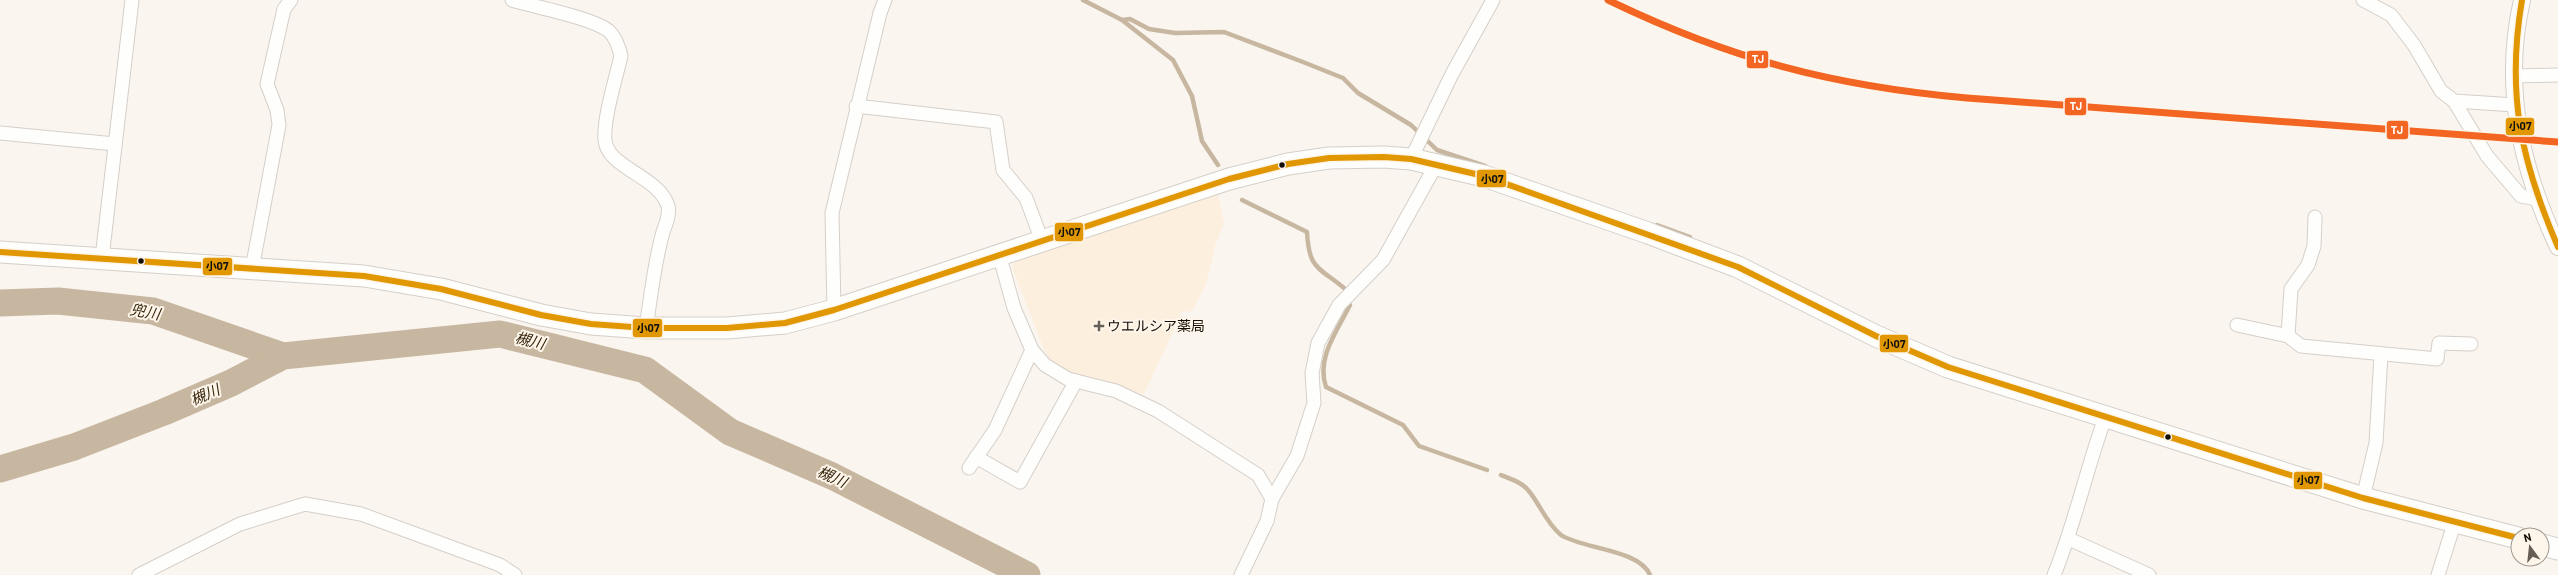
<svg xmlns="http://www.w3.org/2000/svg" width="2558" height="575" font-family="Barlow,'Noto Sans JP',sans-serif">
<style>
.built{fill:#fcefdd}
.lines{fill:none;stroke-linecap:round;stroke-linejoin:round}
.stream{stroke:#c8b7a0;stroke-width:4.5}
.river{stroke:#c8b7a0;stroke-width:27}
.minor-casing{stroke:#d5cfc8;stroke-width:15}
.tertiary-casing{stroke:#d5cfc8;stroke-width:18}
.trunk-casing{stroke:#d5cfc8;stroke-width:23}
.minor{stroke:#fefefd;stroke-width:13}
.tertiary{stroke:#fefefd;stroke-width:16}
.trunk{stroke:#fefefd;stroke-width:21}
.bus-1-casing{stroke:#fef6eb;stroke-width:9}
.bus-1{stroke:#e09701;stroke-width:6}
.rail-1-casing{stroke:#fef6eb;stroke-width:10}
.rail-1{stroke:#f26522;stroke-width:7}
.bus-dot{fill:#150e06;stroke:#fef6eb;stroke-width:1.5}
.poi-dot{fill:#655f58;stroke:#fef6eb;stroke-width:1.5}
.labels{text-anchor:middle;stroke-width:4;stroke-linejoin:round;paint-order:stroke}
.poi-label{font-size:14px;fill:#150e06;stroke:#fef6eb;text-anchor:start}
.water-label{font-size:15px;font-style:italic;fill:#37260b;stroke:#fef6eb}
.line-badge{stroke:#fef6eb;stroke-width:1.5}
.badge-label{font-size:11px;text-anchor:middle;font-weight:bold;fill:#fff}
.pale-badge-label{font-size:11px;text-anchor:middle;font-weight:bold;fill:#111}
</style>
<rect width="100%" height="100%" fill="#faf5ef"/>
<polygon class="built" points="1218,195 1224,223 1215,246 1206,285 1192,311 1182,312 1144,394 1116,387 1084,382 1053,365 1044,350 1012,267 1016,261"/>
<g class="lines">
<g class="stream">
<polyline points="1083,0 1122,20 1173,60 1192,96 1202,141 1218,165"/>
<polyline points="1122,20 1130,19 1149,29 1175,33 1224,32 1303,62 1343,78 1358,93 1411,125 1437,150 1485,166"/>
<path d="M1242,200L1307,232C1309,269 1317,266 1344,288"/>
<polyline points="1657,225 1690,237"/>
<path d="M1350,305C1337,331 1316,358 1326,387L1403,425L1419,446L1487,470"/>
<path d="M1501,475C1510,479 1522,482 1528,490C1540,504 1546,523 1561,535C1582,549 1639,549 1650,575"/>
</g>
<g class="river">
<polyline points="0,303 58,301 153,311 283,356"/>
<polyline points="0,469 74,447 164,412 231,383 283,356 500,334 645,370 730,432 832,476 1027,575"/>
</g>
<defs>
<g id="minor">
<path d="M512,0C535,7 593,18 609,31C616,38 619,47 621,56C616,78 603,119 605,140C607,168 659,176 668,206C670,214 666,224 663,232C654,264 651,296 646,328"/>
<polyline points="2363,0 2391,15 2414,45 2441,91 2454,101 2515,105"/>
<polyline points="2514,76 2558,75"/>
<polyline points="2454,101 2487,156 2521,196 2537,199"/>
<polyline points="856,106 996,122 1003,170 1026,198 1042,241"/>
<polyline points="0,133 115,144"/>
<polyline points="1411,159 1452,74 1493,0"/>
<polyline points="999,254 1014,308 1032,350 1045,365 1068,379 1116,391 1158,411 1258,475 1272,499"/>
<polyline points="102,258 132,0"/>
<polyline points="252,269 279,125 277,110 267,84 284,9 291,0"/>
<polyline points="834,310 832,213 880,13 885,0"/>
<polyline points="2237,325 2288,336 2301,346 2437,359 2439,343 2471,344"/>
<polyline points="2288,336 2291,289 2308,265 2314,246 2315,217"/>
<polyline points="976,457 1020,482 1076,381"/>
<polyline points="969,468 995,430 1032,350"/>
<polyline points="2363,498 2376,443 2381,354"/>
<polyline points="2069,539 2149,575"/>
<polyline points="139,575 240,524 305,504 361,514 500,565 515,575"/>
<polyline points="1241,575 1267,521 1272,499 1297,456 1314,403 1312,373 1318,343 1339,305 1383,260 1436,165"/>
<path d="M2054,575C2075,524 2086,470 2105,418"/>
<polyline points="2438,575 2455,521"/>
</g>
<path id="tertiary" d="M2522,0C2502,88 2521,167 2558,247"/>
<g id="trunk">
<polyline points="0,252 364,276 441,289 541,315 591,324 646,328 727,328 785,323 834,310 1229,179 1288,164 1329,158 1384,157 1411,159 1484,176 1648,233 1738,267 1876,336 1948,367 2363,498 2518,538"/>
<polyline points="2542,545 2558,549"/>
</g>
</defs>
<use href="#minor" class="minor-casing"/>
<use href="#tertiary" class="tertiary-casing"/>
<use href="#trunk" class="trunk-casing"/>
<use href="#minor" class="minor"/>
<use href="#tertiary" class="tertiary"/>
<use href="#trunk" class="trunk"/>
<defs>
<g id="bus-1">
<path d="M2522,0C2506,94 2521,161 2558,247"/>
<polyline points="0,252 364,276 441,289 541,315 591,324 646,328 727,328 785,323 834,310 1229,179 1288,164 1329,158 1384,157 1411,159 1484,176 1738,267 1876,336 1948,367 2363,498 2518,538"/>
</g>
</defs>
<use href="#bus-1" class="bus-1-casing"/>
<use href="#bus-1" class="bus-1"/>
<defs>
<path id="rail-1" d="M1608,0C1730,59 1832,86 1967,98L2558,142"/>
</defs>
<use href="#rail-1" class="rail-1-casing"/>
<use href="#rail-1" class="rail-1"/>
</g>
<g class="bus-dot">
<circle cx="1282" cy="165" r="3.5"/>
<circle cx="141" cy="261" r="3.5"/>
<circle cx="2168" cy="437" r="3.5"/>
</g>
<path class="poi-dot" d="M1097 320h4v4h4v4h-4v4h-4v-4h-4v-4h4z"/>
<g class="labels">
<g class="poi-label">
<text x="1107" y="331">ウエルシア薬局</text>
</g>
<g class="water-label">
<text transform="translate(145 312) rotate(10)" y="5">兜川</text>
<text transform="translate(530 341) rotate(14)" y="5">槻川</text>
<text transform="translate(205 395) rotate(-23)" y="5">槻川</text>
<text transform="translate(832 477) rotate(25)" y="5">槻川</text>
</g>
</g>
<g class="line-badge">
<rect x="1746" y="50" width="23" height="19" rx="4" fill="#f26522"/>
<rect x="2064" y="97" width="23" height="19" rx="4" fill="#f26522"/>
<rect x="2505" y="117" width="30" height="19" rx="4" fill="#e09701"/>
<rect x="2386" y="120" width="23" height="20" rx="4" fill="#f26522"/>
<rect x="1476" y="169" width="31" height="19" rx="4" fill="#e09701"/>
<rect x="1054" y="222" width="30" height="20" rx="4" fill="#e09701"/>
<rect x="202" y="257" width="31" height="19" rx="4" fill="#e09701"/>
<rect x="632" y="318" width="31" height="20" rx="4" fill="#e09701"/>
<rect x="1879" y="334" width="30" height="19" rx="4" fill="#e09701"/>
<rect x="2293" y="471" width="30" height="19" rx="4" fill="#e09701"/>
</g>
<g class="badge-label">
<text x="1758" y="63">TJ</text>
<text x="2076" y="110">TJ</text>
<text x="2397" y="134">TJ</text>
</g>
<g class="pale-badge-label">
<text x="2520" y="130">小07</text>
<text x="1492" y="183">小07</text>
<text x="1069" y="236">小07</text>
<text x="217" y="270">小07</text>
<text x="648" y="332">小07</text>
<text x="1894" y="348">小07</text>
<text x="2308" y="484">小07</text>
</g>
<g transform="translate(2530 547) rotate(345)"><circle r="19" fill="#fef6eb" stroke="#a1998f"/>
<path d="M0-3L7 15L0 10L-7 15Z" fill="#655f58"/>
<text y="-6" font-size="11" font-weight="bold" text-anchor="middle" fill="#150e06">N</text>
</g>
</svg>
